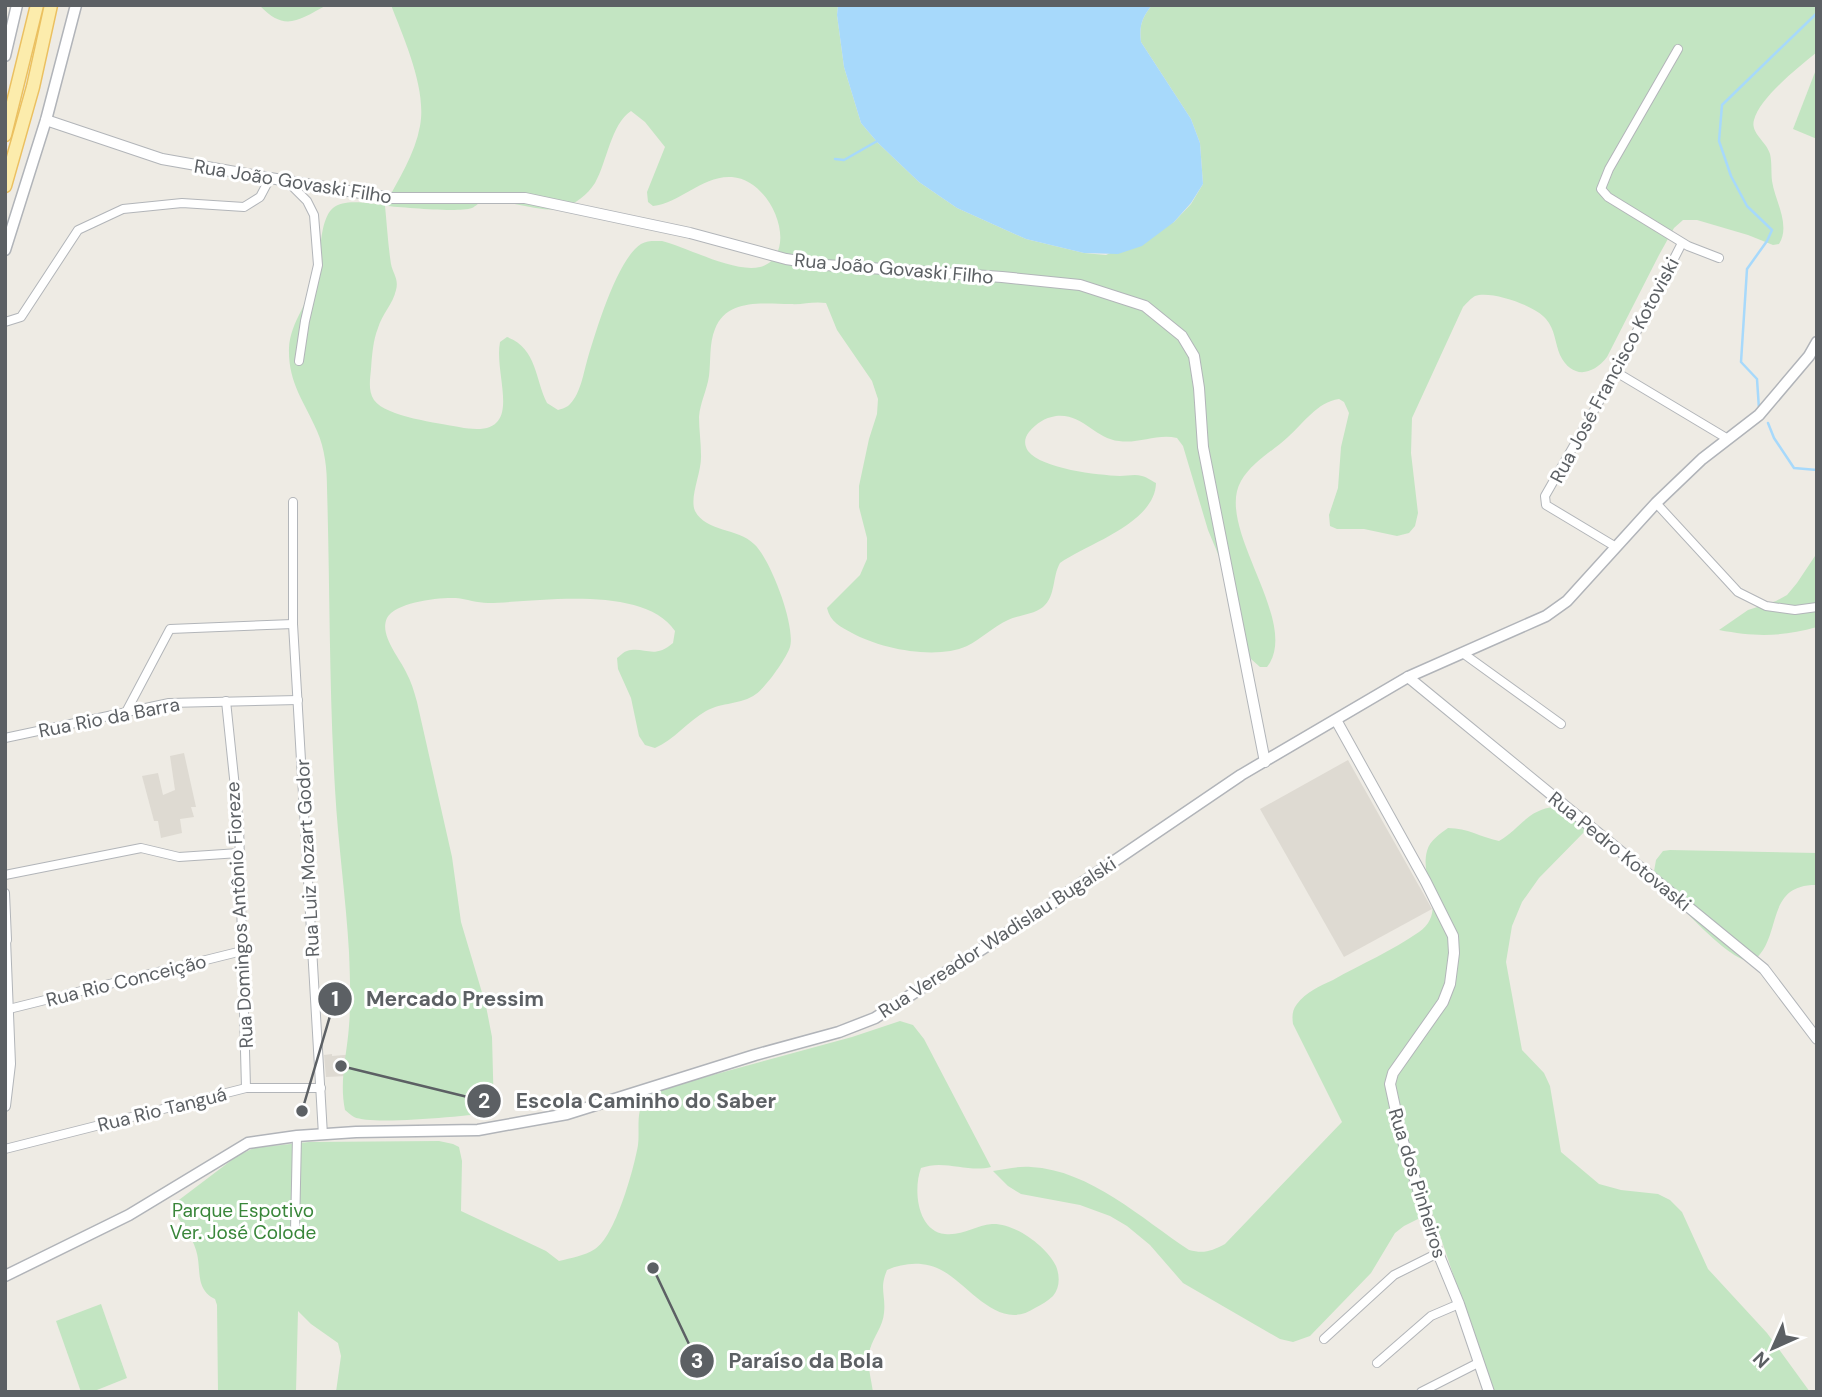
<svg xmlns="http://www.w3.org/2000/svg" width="1822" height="1397" font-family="'DM Sans',sans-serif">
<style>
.education{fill:#dedad2}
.green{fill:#c3e5c2;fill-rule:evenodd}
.water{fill:#a7d9fb}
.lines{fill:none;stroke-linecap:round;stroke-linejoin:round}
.stream{stroke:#a7d9fb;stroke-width:2.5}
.minor-casing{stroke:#b2b5b9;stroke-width:10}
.tertiary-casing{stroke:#b2b5b9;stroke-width:12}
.secondary-casing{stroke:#b1b4b9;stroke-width:13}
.primary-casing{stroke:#ebc060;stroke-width:15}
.minor{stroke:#fff;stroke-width:8}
.tertiary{stroke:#fff;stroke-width:10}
.secondary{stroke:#fff;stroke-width:10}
.primary{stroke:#fcecac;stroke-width:12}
.labels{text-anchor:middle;stroke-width:6;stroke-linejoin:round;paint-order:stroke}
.street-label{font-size:19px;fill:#5c6064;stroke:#fff}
.park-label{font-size:19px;fill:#39863a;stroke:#fff}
.leader{fill:none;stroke:#5c6064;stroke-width:2.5}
.callout-dot{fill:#5c6064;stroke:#fff;stroke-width:2.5}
.mark-label{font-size:21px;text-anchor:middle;font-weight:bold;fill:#fff}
.callout-label{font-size:21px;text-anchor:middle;font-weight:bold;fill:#5c6064;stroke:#fff;stroke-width:6;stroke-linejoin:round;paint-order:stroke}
</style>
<rect width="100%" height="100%" fill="#eeebe4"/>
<g class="education">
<polygon points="184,753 196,807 191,807 194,817 180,819 182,833 161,838 158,821 154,821 142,776 158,773 163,795 175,790 170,756"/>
<polygon points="1348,760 1432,909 1344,957 1260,809"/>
<polygon points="332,1054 332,1056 356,1054 348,1076 326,1077 324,1055"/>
</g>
<g class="green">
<path d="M259,5H327C297,21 285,32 259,5Z"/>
<path d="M391,5H838L837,15L844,67L861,123L878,143L919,182L957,208L1026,239L1084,253L1106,255L1174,222L1191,204L1203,184L1200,143L1191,119L1141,42C1139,25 1142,18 1152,5H1817V52C1799,67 1760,97 1754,120C1750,133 1767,142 1770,154C1772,162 1771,172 1772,181C1775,201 1791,225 1779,244L1773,245L1748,235L1697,220H1683L1674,228L1659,255L1607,357C1592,376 1572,379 1560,355C1555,343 1555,329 1546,319C1536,306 1491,290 1475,296C1471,298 1466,304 1463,307L1412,418L1411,453L1418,513L1415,526L1409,533L1397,536L1364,529H1337L1330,526L1329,515L1338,488L1341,447L1349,413L1344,402L1339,399C1317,402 1304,423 1288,437C1273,451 1252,462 1241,481C1214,528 1302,622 1267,667H1260L1251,659L1244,645L1223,566L1208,530L1183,446L1177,438C1158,433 1139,444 1119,441C1095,439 1083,413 1056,416C1044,418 1037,423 1029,432C1024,438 1024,445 1028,451C1042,469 1098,475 1120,476C1127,476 1135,474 1142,476C1147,477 1152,481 1156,483C1155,523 1089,543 1060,563C1052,577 1056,596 1043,607C1033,615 1018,615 1008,620C993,627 981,639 967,646C936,660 881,649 852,633C841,627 830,622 827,608L860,575L867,559V538L859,507V486L869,439L877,414L878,399L872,381L837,330L826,303C812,301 803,305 790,304C764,304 727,298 715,329C709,343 711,361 709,376C707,390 700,403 699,417C699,430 701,442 701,455C702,472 689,497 695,511C706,532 738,528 754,544C770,558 796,626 790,647C786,659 766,687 756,694C741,705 722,702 706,711C688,721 674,740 655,748L645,745L639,736L631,698L618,669L617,658C620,656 623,652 627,651C644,646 654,660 673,643L675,631C643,584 537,602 488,603C477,603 467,599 456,598C440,597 395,602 387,618C379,635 399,657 406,672C411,681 414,691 417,702L452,857L461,922L486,1006L492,1037L494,1113C468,1115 373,1126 354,1117C350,1115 348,1112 345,1110C339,1081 347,1055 349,1026C351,1002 350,977 349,952C346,898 338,844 335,789C329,689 330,589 327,488C327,469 325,449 317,431C304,401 288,383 289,348C290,322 311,299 317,274C321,257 319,220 333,208C345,198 370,204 385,205C398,180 415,154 420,126C427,89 404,39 391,5ZM631,111L645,122L665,147L647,192L648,202L653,206C681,203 702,175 732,177C774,180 801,256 760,267C734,273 689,248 662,241C655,241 648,240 641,244C617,259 595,334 587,361C583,375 580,396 568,406C565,408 561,409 558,410L547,403C535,379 537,348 507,337L500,342C493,378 529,441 459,427C439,423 386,417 374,400C368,391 370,380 371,369C372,356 373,340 378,328C382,314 393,304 396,290C399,279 393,274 391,264C388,245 387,225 385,206C403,207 457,213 472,208C473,208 479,203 481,202C487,201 496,202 502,203C522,203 542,213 561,208C575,205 588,194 595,183C607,162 611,124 631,111Z"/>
<polygon points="1817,67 1817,139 1793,129"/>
<path d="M1817,553V627C1780,637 1756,637 1719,630L1748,610L1776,601L1787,595L1797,583Z"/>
<path d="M1555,807L1590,826L1539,878L1522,902L1512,926L1506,962L1522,1050L1544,1073L1550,1086L1561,1152L1599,1184L1621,1190L1658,1194L1670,1200L1682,1212L1708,1269L1767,1333L1810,1392H1493L1432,1212L1404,1226L1395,1233L1371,1273L1310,1336L1293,1342L1280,1339L1183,1283L1150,1245L1127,1226L1110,1216L1080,1205L1021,1194L1008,1186L993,1171C1006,1169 1018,1166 1031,1167C1090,1170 1142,1219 1189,1250C1204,1254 1212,1251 1225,1244L1342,1122L1293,1024C1292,1017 1292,1010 1297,1004C1306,992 1320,986 1333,980C1361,964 1392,951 1419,932C1449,911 1419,880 1427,851C1430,840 1440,834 1448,828C1468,828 1480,837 1499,841C1521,828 1528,809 1555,807Z"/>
<path d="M1670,850L1817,853V885C1763,884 1784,939 1752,962C1726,960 1673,897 1653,877L1656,860L1663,851Z"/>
<path d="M900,1021L913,1025L924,1039L991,1167C968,1173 944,1159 921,1168C913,1189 917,1231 945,1234C963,1236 976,1225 992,1224C1015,1223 1047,1247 1056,1266C1060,1276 1060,1288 1053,1296C1048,1301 1041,1305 1035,1308C999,1332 971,1287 943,1271C926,1261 905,1262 887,1270C879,1289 886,1295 884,1313C883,1326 874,1336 870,1349C866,1363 871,1377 873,1392H336L341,1356L338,1343L311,1324L298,1311L296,1392H218L217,1305L215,1299C194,1289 202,1268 196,1250C192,1235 178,1220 171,1206L237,1156L254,1148L309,1142L439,1141L453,1144L459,1147L462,1161L461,1211L546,1251L559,1261C571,1258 584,1256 595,1249C615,1237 634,1169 638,1145C640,1131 635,1110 646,1098C650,1094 660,1091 665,1088L852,1037Z"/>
<polygon points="101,1304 127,1378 92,1392 81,1392 56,1321"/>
</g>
<path class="water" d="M838,5H1152C1142,18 1139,25 1141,42L1191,119L1200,143L1203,184L1191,203L1174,222L1142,246L1118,254L1084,253L1026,239L957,208L919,182L878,143L861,123L844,67L837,15Z"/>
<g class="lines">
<g class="stream">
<polyline points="835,159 844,160 879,140"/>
<polyline points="1759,409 1757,379 1741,362 1747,269 1767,241 1772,230 1747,206 1731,176 1719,141 1722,105 1817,13"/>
<polyline points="1768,423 1774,438 1794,468 1817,470"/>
</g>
<defs>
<g id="minor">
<polyline points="1678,49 1609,169 1601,189 1608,197 1688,246 1719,258"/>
<polyline points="287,181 307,201 314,215 318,265 305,321 299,361"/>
<polyline points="5,322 21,317 78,230 123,209 182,203 244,207 260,197 270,178"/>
<polyline points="1616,372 1728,439"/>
<polyline points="293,502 293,624 323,1135"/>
<polyline points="1656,503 1738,592 1766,606 1795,610 1817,607"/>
<polyline points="1616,547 1546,505 1545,496 1616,372 1682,243"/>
<polyline points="1464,654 1561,724"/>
<polyline points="226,701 239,826 246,1088"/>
<polyline points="126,712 170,629 293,624"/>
<polyline points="5,738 169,703 298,700"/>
<polyline points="5,875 141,848 179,857 239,853"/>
<polyline points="5,893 7,940"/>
<polyline points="9,1009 242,951"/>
<polyline points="5,1149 246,1088 321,1088"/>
<polyline points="295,1231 297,1136"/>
<polyline points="1324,1339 1394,1275 1438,1253"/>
<polyline points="1377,1363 1431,1316 1459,1304"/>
<polyline points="1421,1392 1478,1363"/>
</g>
<g id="tertiary">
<polyline points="46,120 162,159 270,178 391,198 525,198 690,233 786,259 825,265 1002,277 1080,285 1145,306 1182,336 1194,356 1199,388 1203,447 1265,762"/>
<polyline points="1408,677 1764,969 1817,1039"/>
<polyline points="1336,720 1426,882 1453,936 1454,953 1450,984 1443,1002 1393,1073 1390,1084 1401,1135 1438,1253 1459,1304 1489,1392"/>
<polyline points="5,939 10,1064 5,1106"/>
</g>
<g id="secondary">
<polyline points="5,56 17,5"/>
<polyline points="5,250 46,120 76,5"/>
<polyline points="5,1276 129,1215 248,1143 297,1136 356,1132 478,1130 567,1114 755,1055 839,1032 875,1018 1032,917 1241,775 1408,677 1546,616 1567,601 1656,503 1702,459 1759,415 1809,356 1817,342"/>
</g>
<g id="primary">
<polyline points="5,135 37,5"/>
<polyline points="5,186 33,87 51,5"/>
</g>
</defs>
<use href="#minor" class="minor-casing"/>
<use href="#tertiary" class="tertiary-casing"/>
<use href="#secondary" class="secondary-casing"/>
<use href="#primary" class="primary-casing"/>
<use href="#minor" class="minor"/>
<use href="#tertiary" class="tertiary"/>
<use href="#secondary" class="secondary"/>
<use href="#primary" class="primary"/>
</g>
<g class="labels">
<g class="street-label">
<text transform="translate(293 181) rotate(9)" y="7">Rua João Govaski Filho</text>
<text transform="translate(894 268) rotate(5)" y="7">Rua João Govaski Filho</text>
<text transform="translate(1614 370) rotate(-62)" y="7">Rua José Francisco Kotoviski</text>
<text transform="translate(109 717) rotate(-11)" y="7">Rua Rio da Barra</text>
<text transform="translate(1620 851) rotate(39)" y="7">Rua Pedro Kotovaski</text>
<text transform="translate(307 858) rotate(-93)" y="7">Rua Luiz Mozart Godor</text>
<text transform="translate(239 915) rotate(-93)" y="7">Rua Domingos Antônio Fioreze</text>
<text transform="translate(997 937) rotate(-33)" y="7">Rua Vereador Wadislau Bugalski</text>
<text transform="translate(126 980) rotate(-14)" y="7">Rua Rio Conceição</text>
<text transform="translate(162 1109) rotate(-14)" y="7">Rua Rio Tanguá</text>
<text transform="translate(1418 1183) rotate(73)" y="7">Rua dos Pinheiros</text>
</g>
<g class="park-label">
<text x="243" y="1217">Parque Espotivo<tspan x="243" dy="22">Ver. José Colode</tspan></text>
</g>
</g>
<path class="leader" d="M302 1111L335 999M341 1066L484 1101M653 1268L697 1361"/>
<g class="callout-dot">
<circle cx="302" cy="1111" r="7"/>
<circle cx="341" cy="1066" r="7"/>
<circle cx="653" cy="1268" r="7"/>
<circle cx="335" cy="999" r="18"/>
<circle cx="484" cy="1101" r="18"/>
<circle cx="697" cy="1361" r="18"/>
</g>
<g class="mark-label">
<text x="335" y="1006">1</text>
<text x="484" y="1108">2</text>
<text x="697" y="1368">3</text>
</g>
<g class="callout-label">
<text x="455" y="1006">Mercado Pressim</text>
<text x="646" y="1108">Escola Caminho do Saber</text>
<text x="806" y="1368">Paraíso da Bola</text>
</g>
<rect width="1822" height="1397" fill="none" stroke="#5c6064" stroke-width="14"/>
<g transform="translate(1773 1348) rotate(225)" stroke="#ffffff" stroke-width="5" paint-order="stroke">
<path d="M0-5L12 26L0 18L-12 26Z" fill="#5c6064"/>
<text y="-10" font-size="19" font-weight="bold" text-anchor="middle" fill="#5c6064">N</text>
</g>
</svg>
